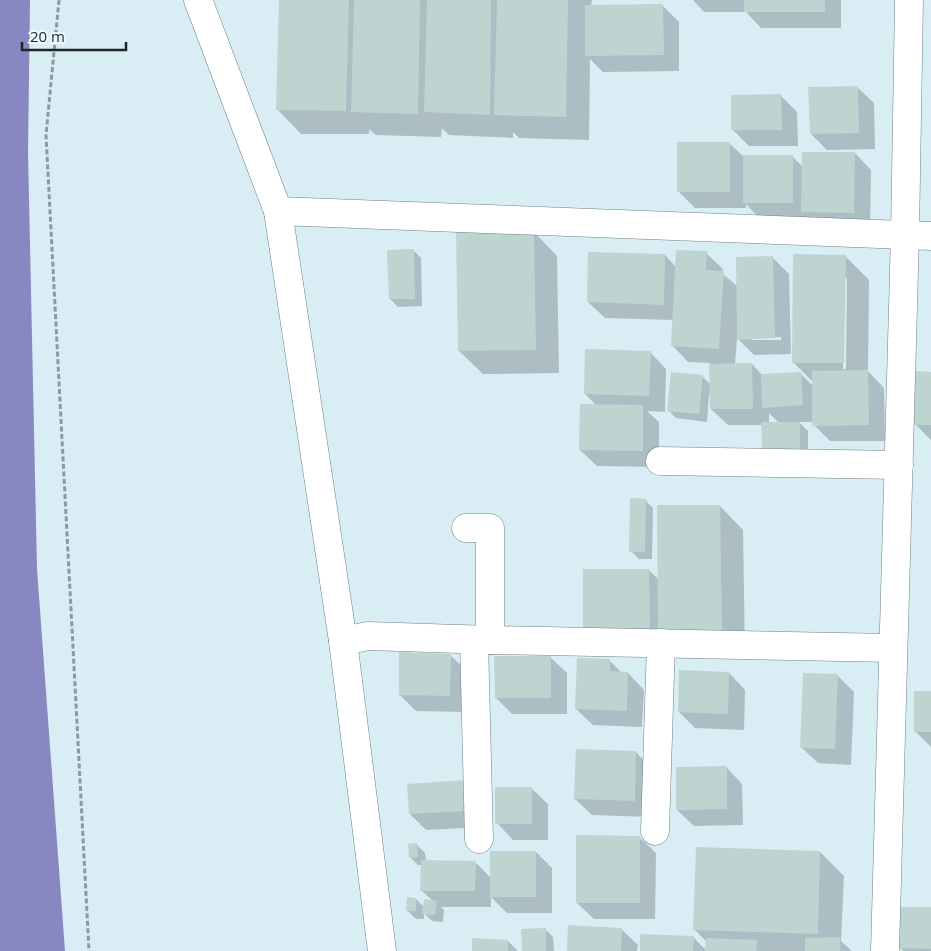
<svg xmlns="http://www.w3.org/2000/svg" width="931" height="951" font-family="'Open Sans',sans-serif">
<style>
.water{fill:#8987c1}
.shadow{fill:#0003;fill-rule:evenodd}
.building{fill:#bed4d1}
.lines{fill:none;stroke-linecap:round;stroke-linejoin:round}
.minor-casing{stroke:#6e8187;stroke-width:29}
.path{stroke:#8b9aa0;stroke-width:3;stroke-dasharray:5 2.5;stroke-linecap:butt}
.minor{stroke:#fff;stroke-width:28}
</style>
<rect width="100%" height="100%" fill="#d8edf4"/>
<polygon class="water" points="0,0 30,0 28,152 37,569 65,951 0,951"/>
<g class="shadow">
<polygon points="280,0 592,0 591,6 663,6 679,22 679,71 603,72 590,59 589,140 519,138 513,132 513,138 449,135 442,128 441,137 376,135 369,129 369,134 301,134 278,110"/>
<polygon points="693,0 841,0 841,28 761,28 746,12 704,12"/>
<polygon points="857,87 874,103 875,149 827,150 811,134"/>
<polygon points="781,96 797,112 798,146 749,146 733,130"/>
<polygon points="729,143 743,156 792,156 803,167 855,153 871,170 870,229 760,219 746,204 746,208 695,208 678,191"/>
<polygon points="534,232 557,256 559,373 483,374 459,351"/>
<polygon points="413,250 421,258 422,306 398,307 390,299"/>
<path d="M706,253L723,269L722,273L737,286L773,258L789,274L791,354L754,355L737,338L735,365L752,364L762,375L801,374L813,386V382L793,362L845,256L869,280L868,371L884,388L885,441H830L814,425V422H799L808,431V457L771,458L763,425H728L711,409V394H709L707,422L676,418L668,410L702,376L711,385L710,363L688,362L672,345L673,320L605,318L588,302L665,255L676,267ZM844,278H847L846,369H843ZM781,337V340H752V338ZM769,413L779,423H769Z"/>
<polygon points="650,352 666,369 665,412 647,411 659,422 659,467 597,466 580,450 597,406 585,394"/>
<polygon points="931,373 931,440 915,424"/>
<polygon points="645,500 653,508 652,559 639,559 631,551"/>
<polygon points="720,506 743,530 745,656 601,646 649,570 659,580"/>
<polygon points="450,655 467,671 466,712 416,711 400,695"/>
<polygon points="550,657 567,673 567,714 512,714 496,698"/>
<polygon points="610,661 622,673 628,673 644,690 642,727 593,725 576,709"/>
<polygon points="729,673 745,690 744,730 695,728 679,712"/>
<polygon points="837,675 854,692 851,765 818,763 801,747"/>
<polygon points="931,693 931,747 915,731"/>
<polygon points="636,752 652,769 651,817 592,815 575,799"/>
<polygon points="726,767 742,784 743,825 694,826 677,810"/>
<polygon points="465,782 483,827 426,830 410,814"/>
<polygon points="531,788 548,804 548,840 513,840 497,823"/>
<polygon points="639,837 656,853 655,919 594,919 577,903"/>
<polygon points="417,845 425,853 426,861 475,862 491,878 536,852 552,868 552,913 507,913 491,897 491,907 441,907 444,910 443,922 432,921 424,913 424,919 416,919 408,911 416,899 424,907 433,901 421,890 422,865 418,865 410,857"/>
<polygon points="820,852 844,876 841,941 852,951 641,951 693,937 707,951 707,942 694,929"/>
<polygon points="931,909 931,951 904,951 900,948"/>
<polygon points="545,929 553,937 554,951 523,951"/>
<polygon points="621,929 638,945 637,951 568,951"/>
<polygon points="508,941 518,951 473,951"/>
</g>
<g class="building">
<polygon points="279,0 349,0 346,111 276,110"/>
<polygon points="354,0 420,0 418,114 351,112"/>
<polygon points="427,0 491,0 490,115 424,112"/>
<polygon points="497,0 568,0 566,117 494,115"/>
<rect x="744" y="0" width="81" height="12"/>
<polygon points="663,4 664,55 585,56 585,5"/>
<polygon points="858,86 859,133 810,134 808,87"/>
<polygon points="781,94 782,130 731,130 731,95"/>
<rect x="677" y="142" width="53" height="50"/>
<polygon points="802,152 855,152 854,213 801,212"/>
<rect x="743" y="155" width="50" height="48"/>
<polygon points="534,231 536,350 458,351 456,232"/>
<polygon points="414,249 415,299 389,299 387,250"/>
<polygon points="676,250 707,251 706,270 724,271 719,349 671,346"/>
<polygon points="588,252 665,254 664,305 587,302"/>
<polygon points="793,254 846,255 844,363 792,363"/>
<polygon points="773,256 775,338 737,340 736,257"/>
<polygon points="585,349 651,351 649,396 584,394"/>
<polygon points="752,363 753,409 710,409 709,364"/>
<polygon points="868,370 869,425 812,426 812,371"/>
<polygon points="915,371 931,372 931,425 914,425"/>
<polygon points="671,372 703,375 699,414 667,411"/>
<polygon points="801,372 803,405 762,408 761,374"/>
<polygon points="580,404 643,405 643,451 579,450"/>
<polygon points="761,422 800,422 800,449 762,450"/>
<polygon points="630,498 646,499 645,552 629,552"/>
<polygon points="657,505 720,505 722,633 658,634"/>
<polygon points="583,569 649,569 650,630 583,630"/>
<polygon points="399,652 451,654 450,696 399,695"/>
<polygon points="494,656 551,656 551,698 495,698"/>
<polygon points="577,658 610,659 610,671 628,672 627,711 575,709"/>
<polygon points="679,670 729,672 728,714 678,712"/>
<polygon points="803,673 838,674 835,749 800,748"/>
<rect x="914" y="691" width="17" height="41"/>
<polygon points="576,749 636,751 635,801 574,799"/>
<polygon points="727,766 727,809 676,810 676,767"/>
<polygon points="466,780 467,811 409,814 407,784"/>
<rect x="495" y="787" width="37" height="37"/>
<polygon points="576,835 640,836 640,903 576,903"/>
<polygon points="417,843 418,857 409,858 408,844"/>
<polygon points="696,847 820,851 818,934 693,930"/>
<rect x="490" y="851" width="46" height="46"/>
<polygon points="421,860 476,861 475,891 420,891"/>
<polygon points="407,897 416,898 416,911 406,911"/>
<polygon points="424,899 437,901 435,915 422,914"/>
<polygon points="900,907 931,907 931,949 899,948"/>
<polygon points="568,925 622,928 621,951 567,951"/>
<polygon points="546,928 546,951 522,951 521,929"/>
<polygon points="640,934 694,936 693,951 640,951"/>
<polygon points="840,937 840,951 805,951 805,938"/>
<polygon points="472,938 508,940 508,951 472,951"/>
<polygon points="706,938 757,940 756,951 705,951"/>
</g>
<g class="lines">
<defs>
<g id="minor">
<polyline points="198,0 278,211 343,641 382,951"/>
<polyline points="278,211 931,236"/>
<polyline points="660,461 899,465"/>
<polyline points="466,528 490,528 490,640"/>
<polyline points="474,640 479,839"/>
<polyline points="343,641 368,636 490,640 893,648"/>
<polyline points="655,831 661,643"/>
<polyline points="885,951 905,235 909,0"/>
</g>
</defs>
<use href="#minor" class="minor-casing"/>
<polyline class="path" points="59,0 46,135 89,951"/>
<use href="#minor" class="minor"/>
</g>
<path d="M22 42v8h104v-8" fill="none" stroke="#1e2528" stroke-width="2.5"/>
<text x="30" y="42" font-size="15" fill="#1e2528" stroke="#e9faff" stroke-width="4" paint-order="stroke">20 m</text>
</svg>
